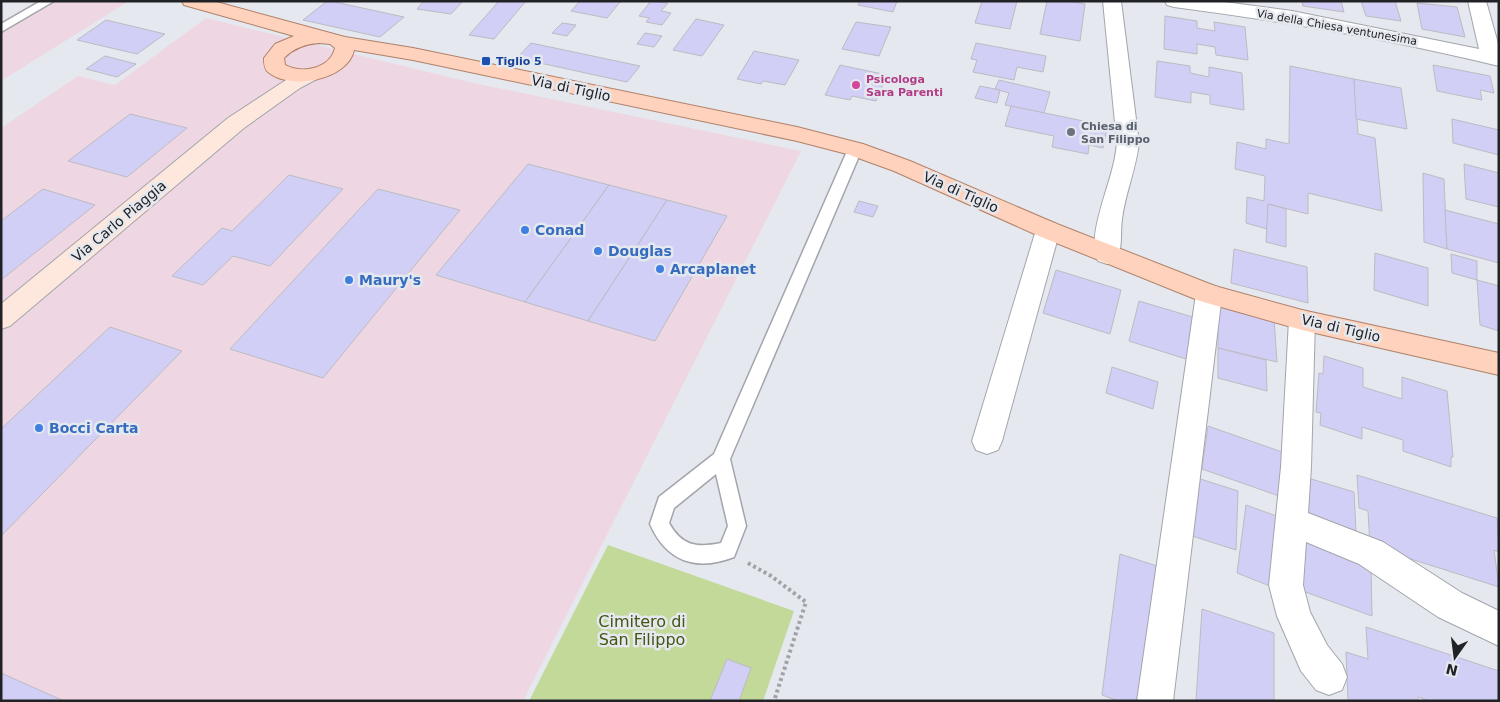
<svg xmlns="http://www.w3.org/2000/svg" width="1500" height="702" font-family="'DejaVu Sans',sans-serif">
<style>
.commercial{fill:#eed7e2}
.green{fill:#c3d99a}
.building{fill:#d2cff6;stroke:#bcbbc2}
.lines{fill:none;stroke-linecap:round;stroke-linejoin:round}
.service-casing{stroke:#a2a5ab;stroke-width:3}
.minor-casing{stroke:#a2a5ab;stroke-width:2}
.secondary-casing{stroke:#a2a5ab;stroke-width:2}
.primary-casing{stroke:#b0816a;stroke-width:2}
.path{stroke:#a0a2a7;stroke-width:4;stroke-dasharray:3 3;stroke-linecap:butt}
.service{fill:#fff;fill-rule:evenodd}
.minor{fill:#fff;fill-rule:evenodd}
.secondary{fill:#fee8dd;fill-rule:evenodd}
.primary{fill:#fed2bc;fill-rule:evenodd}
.transit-dot{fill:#1a4fb4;stroke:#e5e8ee;stroke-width:2}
.hotel-dot{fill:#d1479c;stroke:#e5e8ee;stroke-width:2}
.worship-dot{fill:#6b7280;stroke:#e5e8ee;stroke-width:2}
.shop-dot{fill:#3f7fe0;stroke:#e5e8ee;stroke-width:2}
.labels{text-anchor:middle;stroke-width:5;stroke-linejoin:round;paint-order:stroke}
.far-street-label{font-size:11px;fill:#212225;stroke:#e5e8ee}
.far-transit-label{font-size:11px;font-weight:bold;fill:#164399;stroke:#e5e8ee;text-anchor:start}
.far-hotel-label{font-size:11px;font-weight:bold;fill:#b23c85;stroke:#e5e8ee;text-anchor:start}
.far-worship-label{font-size:11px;font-weight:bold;fill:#5b616d;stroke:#e5e8ee;text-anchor:start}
.street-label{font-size:14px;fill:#212225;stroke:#e5e8ee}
.shop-label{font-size:14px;font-weight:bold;fill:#366cbe;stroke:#e5e8ee;text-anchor:start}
.near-park-label{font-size:16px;fill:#435610;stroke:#e5e8ee}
</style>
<rect width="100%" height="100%" fill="#e5e8ee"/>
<g class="commercial">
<polygon points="37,1 129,1 1,81 1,22"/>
<polygon points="206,18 469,82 801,151 523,701 1,701 1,128 78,76 115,85"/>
</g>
<polygon class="green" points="608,545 794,611 763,701 529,701"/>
<g class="building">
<polygon points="327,1 330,1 404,17 380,37 303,20"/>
<polygon points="424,1 463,1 451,14 417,9"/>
<polygon points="499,1 526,1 494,39 469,35"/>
<polygon points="580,1 621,1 607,18 571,11"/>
<polygon points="651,1 668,3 661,11 671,13 662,25 646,22 649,18 639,16"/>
<polygon points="860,1 897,1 893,12 858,5"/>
<polygon points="982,1 1017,1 1010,29 975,23"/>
<polygon points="1047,1 1068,1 1085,4 1080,41 1040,34"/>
<polygon points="1302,1 1341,1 1344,12 1303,6"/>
<polygon points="1361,1 1395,1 1401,21 1366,16"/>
<polygon points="1417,3 1457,7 1465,37 1422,29"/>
<polygon points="1165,16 1197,21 1197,28 1215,31 1214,22 1245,27 1248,60 1216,55 1215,47 1197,44 1197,54 1164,49"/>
<polygon points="696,19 724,25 702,56 673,50"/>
<polygon points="106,20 165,34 137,54 77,40"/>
<polygon points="856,22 891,27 879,56 842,49"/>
<polygon points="562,23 576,25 567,36 552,33"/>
<polygon points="645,33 662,36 654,47 637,44"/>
<polygon points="531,43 640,66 627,82 517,58"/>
<polygon points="976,43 1046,56 1043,72 1017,67 1014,80 973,72 977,60 971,59"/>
<polygon points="754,51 799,60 785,85 763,81 761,84 737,79"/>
<polygon points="105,56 136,64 117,77 86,69"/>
<polygon points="1157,61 1190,66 1190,73 1209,77 1209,67 1242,73 1244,110 1210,104 1210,95 1191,92 1191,103 1155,97"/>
<polygon points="840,65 887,75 876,101 852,96 850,100 825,95"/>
<polygon points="1433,65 1490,76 1494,93 1480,90 1482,100 1437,91"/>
<polygon points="1290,66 1354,79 1358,134 1375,138 1382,211 1308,193 1308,214 1268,204 1267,229 1246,223 1247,197 1264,201 1265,176 1235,169 1237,142 1266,149 1266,139 1289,144"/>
<polygon points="1354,79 1401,88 1407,129 1356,119"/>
<polygon points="999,80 1050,92 1044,113 1005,105 1009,93 995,89"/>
<polygon points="980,86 1000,90 997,103 975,98"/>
<polygon points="1011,106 1093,123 1093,126 1107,129 1103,148 1089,145 1088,154 1052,147 1054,136 1005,126"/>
<polygon points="130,114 187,128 127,177 68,161"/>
<polygon points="1452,119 1499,130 1499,155 1453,143"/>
<polygon points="528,164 609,185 525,302 436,275"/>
<polygon points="1464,164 1499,173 1499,207 1466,199"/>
<polygon points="1423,173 1444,179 1447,249 1424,242"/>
<polygon points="289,175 343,189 270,266 233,256 203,285 172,276 222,228 232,231"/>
<polygon points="609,185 667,200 588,321 525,302"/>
<polygon points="43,189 95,205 1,280 1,221"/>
<polygon points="378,189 460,210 323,378 230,349"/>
<polygon points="667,200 727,216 655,341 588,321"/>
<polygon points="859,201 878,206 873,217 854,212"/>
<polygon points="1268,204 1286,209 1286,247 1266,242"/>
<polygon points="1445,210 1499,224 1499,263 1447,249"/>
<polygon points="1234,249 1307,267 1308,303 1231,283"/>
<polygon points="1375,253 1428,268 1428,306 1374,290"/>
<polygon points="1451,254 1477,261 1477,280 1452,273"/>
<polygon points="1056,270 1121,290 1110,334 1043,313"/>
<polygon points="1477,280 1499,286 1499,331 1480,325"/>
<polygon points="1139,301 1196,318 1189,360 1129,341"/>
<polygon points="1218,305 1274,318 1277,362 1218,348"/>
<polygon points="110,327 182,351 1,536 1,429"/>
<polygon points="1218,348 1266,360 1267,391 1218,378"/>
<polygon points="1324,356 1363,368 1363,387 1402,399 1402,377 1447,391 1453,457 1451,457 1451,467 1403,451 1403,440 1362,427 1362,439 1320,425 1321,413 1316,412 1319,373 1323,374"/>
<polygon points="1112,367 1158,382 1153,409 1106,393"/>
<polygon points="1208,426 1285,453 1282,497 1202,469"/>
<polygon points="1357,475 1497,518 1499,552 1494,550 1499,587 1370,546 1368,511 1359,508"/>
<polygon points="1191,476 1238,491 1236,550 1186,534"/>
<polygon points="1308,478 1354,492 1356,531 1308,515"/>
<polygon points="1246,505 1282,518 1275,588 1237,573"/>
<polygon points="1299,539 1371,564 1372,616 1297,589"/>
<polygon points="1120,554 1160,567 1147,701 1118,701 1102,695"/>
<polygon points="1202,609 1274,633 1274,701 1196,701"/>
<polygon points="1366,627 1499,671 1499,701 1430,701 1418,697 1418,701 1348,701 1346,652 1368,659"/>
<polygon points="727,659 751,668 739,701 710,701"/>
<polygon points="1,673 64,701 1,701"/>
</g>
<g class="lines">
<defs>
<g id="service">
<polygon points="41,1 54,1 1,32 1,24"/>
<path d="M855,145L862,149L730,459L746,526L734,557C696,572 666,561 650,524L659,497L714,454L848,149ZM716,474L728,526L721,543C696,548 682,546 669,523L674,508Z"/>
</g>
<g id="minor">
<path d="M1103,1H1121L1139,143C1136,169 1125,194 1122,219C1120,233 1123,249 1116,261L1107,264L1098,261C1086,241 1108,189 1113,166C1115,159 1116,151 1117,143Z"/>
<path d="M1165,1H1217L1292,11L1479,49L1468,1H1486L1499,47V66C1393,40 1283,21 1174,7L1167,5Z"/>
<polygon points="1048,221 1057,224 1060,230 1002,441 998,450 987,454 976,450 972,441 1036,230 1039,224"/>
<polygon points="1209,284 1218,287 1222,294 1173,701 1137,701 1196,294 1200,287"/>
<polygon points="1302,310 1311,313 1315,320 1311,467 1308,513 1383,542 1462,593 1499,611 1499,646 1438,617 1359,564 1306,542 1303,585 1310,612 1327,645 1342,664 1347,677 1342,690 1329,695 1316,690 1301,671 1277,616 1269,585 1281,467 1289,320 1293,313"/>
</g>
<polygon id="secondary" points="310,69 317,71 320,75 317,79 300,88 244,128 10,326 1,329 1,304 228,118 286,80"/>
<path id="primary" d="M182,1H213L345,37L413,48L797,127L863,144L910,161L1057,224L1215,286L1302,310L1499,353V375L1302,330L1200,301L1039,236L894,171L847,154L797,141L413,60L354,50C348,80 290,91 268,72C264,69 264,63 264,58L275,44L294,36L184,5ZM319,43L330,44L335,48C330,69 302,74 285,65L284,58C294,48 305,44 319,43Z"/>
</defs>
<use href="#service" class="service-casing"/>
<use href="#minor" class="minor-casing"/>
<use href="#secondary" class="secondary-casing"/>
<use href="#primary" class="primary-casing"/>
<polyline class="path" points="748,563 771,576 806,602 774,701"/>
<use href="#service" class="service"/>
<use href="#minor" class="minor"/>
<use href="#secondary" class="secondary"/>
<use href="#primary" class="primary"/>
</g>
<rect class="transit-dot" x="481" y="56" width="10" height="10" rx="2.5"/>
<circle class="hotel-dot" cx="856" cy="85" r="5"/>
<circle class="worship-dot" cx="1071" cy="132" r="5"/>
<g class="shop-dot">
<circle cx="525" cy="230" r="5"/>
<circle cx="598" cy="251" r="5"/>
<circle cx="660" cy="269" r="5"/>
<circle cx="349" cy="280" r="5"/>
<circle cx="39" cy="428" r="5"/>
</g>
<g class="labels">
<g class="far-street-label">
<text transform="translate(1337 27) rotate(10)" y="4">Via della Chiesa ventunesima</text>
</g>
<g class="far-transit-label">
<text x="496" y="65">Tiglio 5</text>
</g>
<g class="far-hotel-label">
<text x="866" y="83">Psicologa<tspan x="866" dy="13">Sara Parenti</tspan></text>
</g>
<g class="far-worship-label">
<text x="1081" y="130">Chiesa di<tspan x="1081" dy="13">San Filippo</tspan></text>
</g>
<g class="street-label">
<text transform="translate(571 88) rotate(12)" y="5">Via di Tiglio</text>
<text transform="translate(961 192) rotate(24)" y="5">Via di Tiglio</text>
<text transform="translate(119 221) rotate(-40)" y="5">Via Carlo Piaggia</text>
<text transform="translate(1341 328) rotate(13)" y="5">Via di Tiglio</text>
</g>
<g class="shop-label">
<text x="535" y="235">Conad</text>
<text x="608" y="256">Douglas</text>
<text x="670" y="274">Arcaplanet</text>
<text x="359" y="285">Maury's</text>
<text x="49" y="433">Bocci Carta</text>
</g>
<g class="near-park-label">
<text x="642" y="627">Cimitero di<tspan x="642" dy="18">San Filippo</tspan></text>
</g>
</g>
<rect width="1500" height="702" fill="none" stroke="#212225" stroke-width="5"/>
<g transform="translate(1455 657) rotate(194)" stroke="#e5e8ee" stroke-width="4" paint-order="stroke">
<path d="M0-4L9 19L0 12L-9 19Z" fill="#212225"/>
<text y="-8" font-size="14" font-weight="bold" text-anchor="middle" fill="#212225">N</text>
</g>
</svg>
